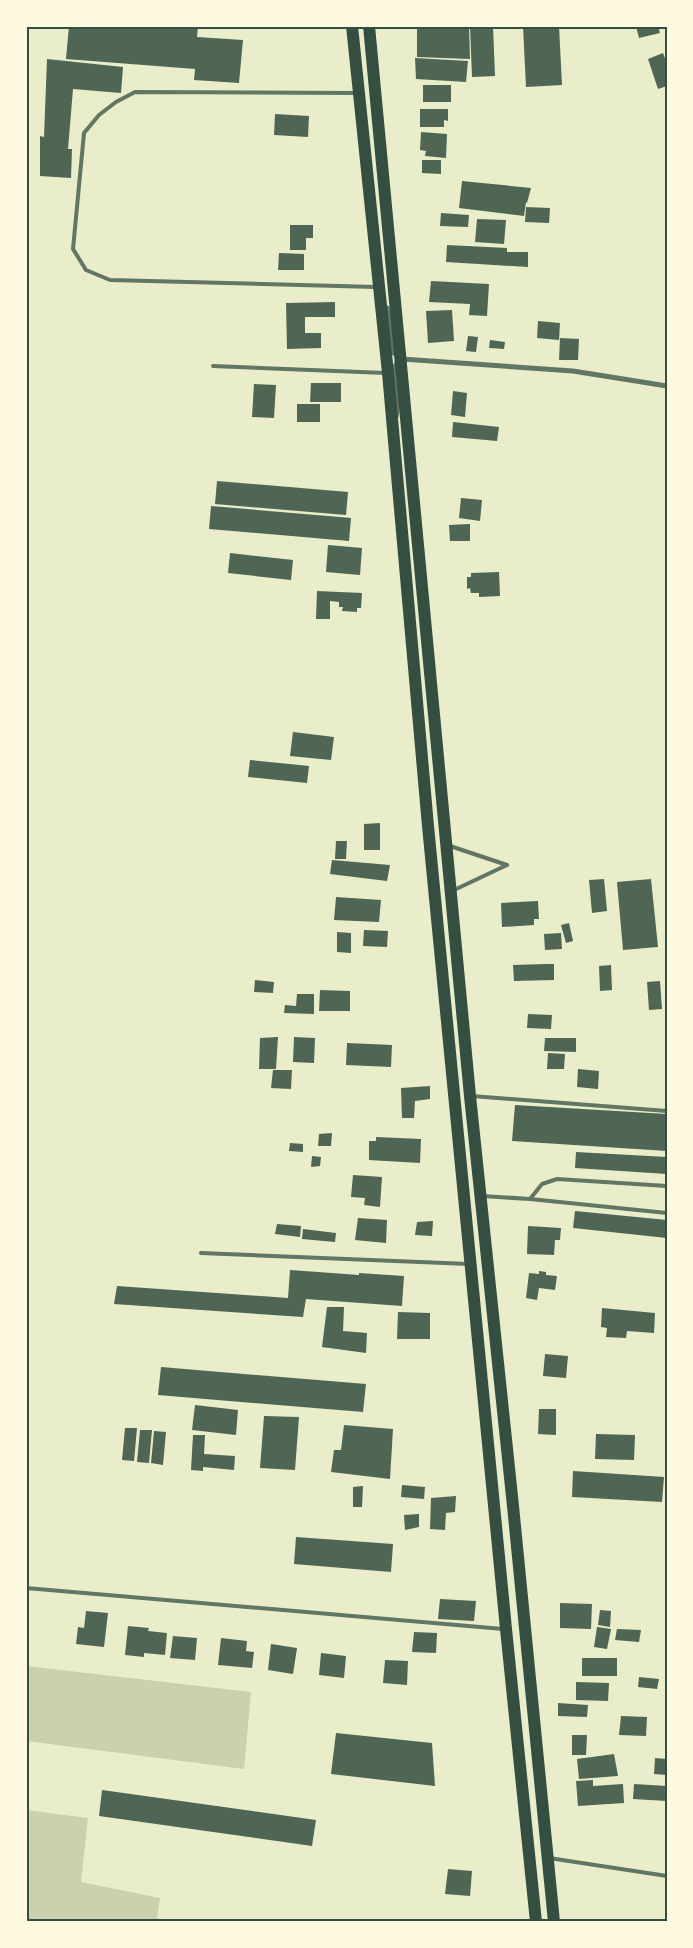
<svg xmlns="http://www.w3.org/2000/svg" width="693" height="1948" font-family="Arial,sans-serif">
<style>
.green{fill:#cad2ad}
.building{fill:#4f6655}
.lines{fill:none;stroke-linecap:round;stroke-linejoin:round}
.service{stroke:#617663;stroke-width:4}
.minor{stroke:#617663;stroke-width:5}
.primary{stroke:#344e41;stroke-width:12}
.neatline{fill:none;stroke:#344e41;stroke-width:2}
</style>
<rect width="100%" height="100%" fill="#e9edc9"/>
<g class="green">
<polygon points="26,1666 251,1692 244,1769 26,1741"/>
<polygon points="26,1810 88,1818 81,1882 160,1898 157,1918 173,1922 26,1922"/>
</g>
<g class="building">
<polygon points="69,26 198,26 197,37 243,40 239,83 194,80 195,69 66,59"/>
<polygon points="458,26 469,26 470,59 417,57 417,29 458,29"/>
<polygon points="470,26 493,26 495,76 472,77"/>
<polygon points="523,26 559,26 562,85 526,87"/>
<polygon points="636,26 658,26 660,33 639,38"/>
<polygon points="663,53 667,64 667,86 658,89 648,59"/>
<polygon points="415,58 468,61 466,82 416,79"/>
<polygon points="47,59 123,67 121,93 73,89 68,149 72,149 71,178 40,176 40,136 44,137"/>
<rect x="423" y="85" width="28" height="17"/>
<polygon points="420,109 448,109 448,121 444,120 444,127 420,127"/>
<polygon points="275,114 309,116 308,137 274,135"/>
<polygon points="421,132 447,134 446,158 425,156 426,151 420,150"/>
<polygon points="422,160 441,160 441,174 422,173"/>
<polygon points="462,181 531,188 527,203 526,202 524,216 459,208"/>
<polygon points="526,207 550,208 549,223 525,222"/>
<polygon points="441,213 469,215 468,227 440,226"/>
<polygon points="477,219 506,220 504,244 475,242"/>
<polygon points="290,225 313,225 313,238 306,238 306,250 290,250"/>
<polygon points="447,245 507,248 507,252 528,252 528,267 446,262"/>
<polygon points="279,253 304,254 304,270 278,270"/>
<polygon points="431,281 489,284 487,316 469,315 470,304 429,302"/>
<polygon points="335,302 335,317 305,317 305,333 321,333 321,348 287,349 286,303"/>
<polygon points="452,310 454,341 428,343 426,311"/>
<polygon points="538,321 560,323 559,340 537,338"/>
<polygon points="468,336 478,337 476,352 466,351"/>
<polygon points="560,338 579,339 578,360 559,360"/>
<polygon points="490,340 505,342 504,349 489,348"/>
<polygon points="311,383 341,383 341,402 310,402"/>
<polygon points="254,384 276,385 274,418 252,417"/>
<polygon points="453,391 467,393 465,417 451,415"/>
<rect x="297" y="404" width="23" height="18"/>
<polygon points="453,422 499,427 497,441 452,437"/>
<polygon points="217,481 348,492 346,515 215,504"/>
<polygon points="461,498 482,500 480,521 459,518"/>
<polygon points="211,506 351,518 349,541 209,529"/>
<polygon points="470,524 470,541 450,541 449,525"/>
<polygon points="328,545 362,548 360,575 326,572"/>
<polygon points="230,553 293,560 291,580 228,573"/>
<polygon points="499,572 500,596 479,597 479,593 471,593 470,588 467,589 467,577 471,577 471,573"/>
<polygon points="317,591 362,593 361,608 357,608 357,612 342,611 343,607 339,607 339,602 330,601 330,619 316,619"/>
<polygon points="293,732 334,737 331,760 290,756"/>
<polygon points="250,760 309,766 307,783 248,777"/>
<polygon points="380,823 380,850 364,850 364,824"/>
<polygon points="336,841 347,841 346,859 335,859"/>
<polygon points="332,860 390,865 387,881 330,874"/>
<polygon points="604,879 607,911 592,913 589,880"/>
<polygon points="651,879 658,947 623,950 617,882"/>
<polygon points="336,897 381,900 379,922 334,920"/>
<polygon points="538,901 539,919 534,919 534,925 502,927 501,903"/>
<polygon points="569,923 573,941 566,943 561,925"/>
<polygon points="364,930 388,931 387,947 363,946"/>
<polygon points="337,932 351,933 351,953 337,952"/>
<polygon points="561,933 562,949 545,950 544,934"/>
<polygon points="545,964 554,964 554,980 514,981 513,965"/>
<polygon points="611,965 612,990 600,991 599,966"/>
<polygon points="255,980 274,982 273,993 254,992"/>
<polygon points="660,981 662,1009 649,1010 647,982"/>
<polygon points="320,990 350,991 350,1011 319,1011"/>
<polygon points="297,994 314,994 314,1014 284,1013 285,1005 296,1006"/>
<polygon points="528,1014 552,1015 551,1029 527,1028"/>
<polygon points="278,1037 276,1069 259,1069 260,1038"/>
<polygon points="294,1037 315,1038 314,1063 293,1062"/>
<polygon points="545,1038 576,1038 576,1052 544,1051"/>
<polygon points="347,1043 392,1045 391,1067 346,1065"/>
<polygon points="548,1053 565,1054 564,1069 547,1069"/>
<polygon points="578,1069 599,1071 598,1089 577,1087"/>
<polygon points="273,1070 292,1070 291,1089 271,1088"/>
<polygon points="430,1086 430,1099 415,1101 414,1118 402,1118 401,1088"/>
<polygon points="515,1105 667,1114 667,1151 512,1141"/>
<polygon points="332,1133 331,1146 318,1146 319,1134"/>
<polygon points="376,1137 421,1139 420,1163 369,1160 369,1141 376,1141"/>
<polygon points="290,1143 303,1144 303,1152 289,1151"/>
<polygon points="576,1152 667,1157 667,1174 575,1168"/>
<polygon points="312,1156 321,1157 320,1166 311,1167"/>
<polygon points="353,1175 382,1177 380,1207 364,1205 365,1198 351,1197"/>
<polygon points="575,1211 667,1220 667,1238 573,1228"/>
<polygon points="358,1218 387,1220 386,1243 355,1240"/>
<polygon points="433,1221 432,1236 415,1235 417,1222"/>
<polygon points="277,1224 301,1226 300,1237 275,1234"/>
<polygon points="528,1226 561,1228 560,1240 555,1240 554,1255 527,1254"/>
<polygon points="303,1229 336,1233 335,1242 302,1239"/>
<polygon points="290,1270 359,1275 359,1273 404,1276 402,1306 306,1299 303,1317 114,1304 117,1286 288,1298"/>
<polygon points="539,1271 546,1272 546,1275 557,1276 555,1290 539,1288 537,1300 526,1298 529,1273 539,1274"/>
<polygon points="327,1307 344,1307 343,1331 367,1333 366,1353 322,1347"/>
<polygon points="602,1308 655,1313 654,1333 627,1331 626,1338 606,1337 607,1328 601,1327"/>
<polygon points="398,1312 430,1313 430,1339 397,1339"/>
<polygon points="545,1354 568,1356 566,1378 543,1376"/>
<polygon points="161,1367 366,1384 363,1412 158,1395"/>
<polygon points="195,1405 238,1410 236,1435 192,1430"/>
<polygon points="539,1409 556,1409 556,1435 538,1434"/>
<polygon points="264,1416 299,1417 295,1470 260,1468"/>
<polygon points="344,1425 393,1429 390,1479 331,1472 334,1450 341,1450"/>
<polygon points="125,1428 137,1428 134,1461 122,1460"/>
<polygon points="140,1430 152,1430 149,1463 137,1462"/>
<polygon points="154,1431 166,1432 163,1465 151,1463"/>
<polygon points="596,1434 635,1435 634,1460 595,1459"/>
<polygon points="193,1435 205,1435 204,1454 235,1456 234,1470 203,1467 203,1471 191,1470"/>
<polygon points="573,1471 664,1477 662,1502 572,1497"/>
<polygon points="402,1485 425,1487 424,1499 401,1497"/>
<polygon points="363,1486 362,1507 353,1507 353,1487"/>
<polygon points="456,1496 455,1512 446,1513 445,1530 430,1529 431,1498"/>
<polygon points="419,1514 419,1527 405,1530 404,1515"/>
<polygon points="296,1537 393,1544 391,1572 294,1564"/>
<polygon points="440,1599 476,1601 474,1621 438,1619"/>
<polygon points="560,1603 592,1604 591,1629 560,1628"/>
<polygon points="600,1610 611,1611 610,1627 598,1625"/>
<polygon points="86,1611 108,1613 104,1647 76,1644 78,1627 84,1628"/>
<polygon points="128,1626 149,1628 148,1631 167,1633 165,1655 144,1653 144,1657 125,1655"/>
<polygon points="597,1627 611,1629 607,1649 594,1647"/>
<polygon points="617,1629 641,1630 639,1642 615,1640"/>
<polygon points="414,1632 437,1633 436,1653 412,1652"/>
<polygon points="173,1636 197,1638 195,1660 170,1658"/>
<polygon points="221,1638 247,1641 246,1651 254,1652 252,1668 218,1665"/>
<polygon points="271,1644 297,1648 293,1674 268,1670"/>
<polygon points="321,1653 346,1656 344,1678 319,1675"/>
<rect x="582" y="1658" width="35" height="18"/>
<polygon points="385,1660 408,1661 407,1685 383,1683"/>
<polygon points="639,1677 659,1679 657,1689 638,1687"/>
<polygon points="576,1682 609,1683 608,1701 576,1700"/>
<polygon points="558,1703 588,1705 587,1717 558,1716"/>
<polygon points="621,1716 647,1717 646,1736 619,1735"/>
<polygon points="336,1733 432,1743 435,1786 331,1774"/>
<polygon points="572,1735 587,1735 586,1755 572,1755"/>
<polygon points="614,1754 618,1776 579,1779 577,1759"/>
<polygon points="655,1758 667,1759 667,1775 654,1774"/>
<polygon points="593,1780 593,1786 623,1784 624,1803 578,1806 576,1781"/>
<polygon points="634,1784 667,1786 667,1801 633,1799"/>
<polygon points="102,1790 316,1820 312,1846 99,1816"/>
<polygon points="448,1869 472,1871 470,1896 445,1894"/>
</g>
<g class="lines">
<g class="service">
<polyline points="358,93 135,92 116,102 99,115 84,133 73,249 86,270 110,280 376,287"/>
<polyline points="213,366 386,373"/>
<polyline points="450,846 507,865"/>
<polyline points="452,891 507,865"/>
<polyline points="472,1096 667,1111"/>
<polyline points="482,1196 530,1199 667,1213"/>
<polyline points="530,1199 542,1184 557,1179 667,1186"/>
<polyline points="201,1253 469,1264"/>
<polyline points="26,1588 503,1629"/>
<polyline points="549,1858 667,1876"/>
</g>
<g class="minor">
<polyline points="387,308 394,353 402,359 573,371 667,386"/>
<path d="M396,417C401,401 388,373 398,362"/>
</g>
<g class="primary">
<polyline points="352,26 388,373 428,826 506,1629 536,1922"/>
<polyline points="369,26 470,1096 513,1506 554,1922"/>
</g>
</g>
<rect width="693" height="1948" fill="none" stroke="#fefae0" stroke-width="55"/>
<rect x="28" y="28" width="638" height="1892" class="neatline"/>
</svg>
